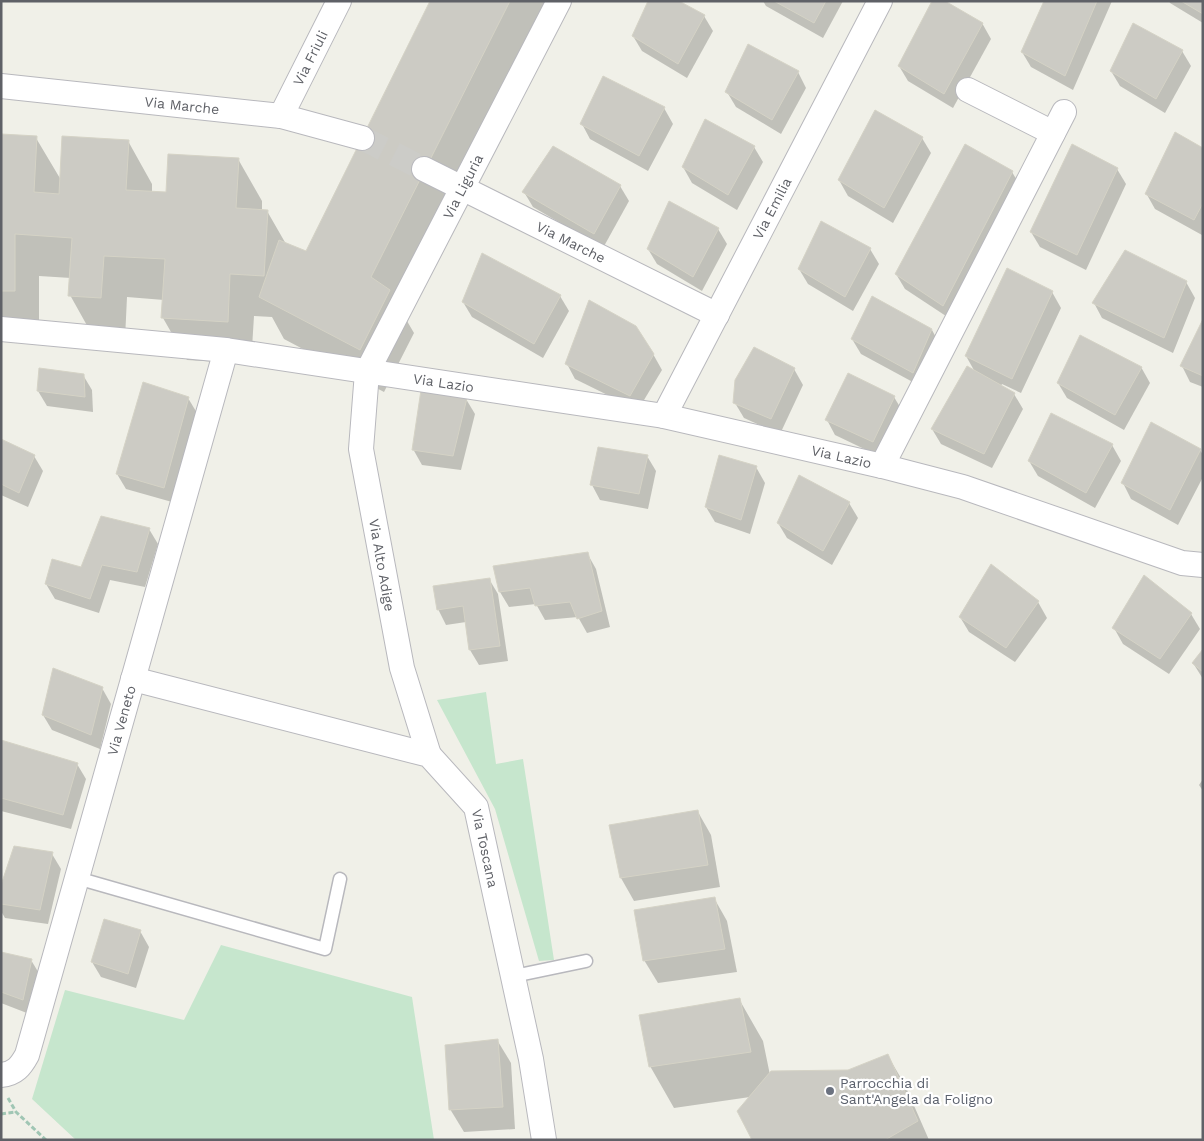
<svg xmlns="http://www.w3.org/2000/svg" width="1204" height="1141" font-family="'Work Sans',sans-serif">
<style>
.green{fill:#c6e6cd}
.shadow{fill:#0003}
.building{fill:#cccbc4;stroke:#d5d3c6}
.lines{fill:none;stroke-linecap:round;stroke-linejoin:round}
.street-tunnel{stroke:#ccccc8;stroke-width:24;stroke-dasharray:24 12;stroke-linecap:butt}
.lane-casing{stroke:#b8b8bd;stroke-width:15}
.street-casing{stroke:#b8b8bd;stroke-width:26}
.path{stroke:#a0c6b4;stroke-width:3;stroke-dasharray:5 2.5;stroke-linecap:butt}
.lane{stroke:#fff;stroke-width:12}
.street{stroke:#fff;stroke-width:24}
.worship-dot{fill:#6b7280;stroke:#fff;stroke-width:2}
.labels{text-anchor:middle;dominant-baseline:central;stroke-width:4.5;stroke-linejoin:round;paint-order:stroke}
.street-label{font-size:14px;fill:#5f6167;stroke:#fff}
.worship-label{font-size:14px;fill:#5b616d;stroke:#fff;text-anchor:start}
</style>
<rect width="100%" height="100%" fill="#f0f0e8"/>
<g class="green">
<polygon points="486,692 496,764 523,759 554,960 539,961 495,809 437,700"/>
<polygon points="221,945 412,997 434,1140 76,1140 32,1099 65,990 184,1020"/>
</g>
<g class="shadow">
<polygon points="431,1 556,1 400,309 414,333 384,392 284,339 272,317 254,316 251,364 187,360 163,318 164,300 127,297 125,339 94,338 70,295 71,278 39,276 39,333 1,333 1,135 36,138 61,180 128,141 152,184 152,193 167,194 238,159 262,201 262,211 267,211 286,244 307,252"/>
<polygon points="763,1 843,1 823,38 766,6"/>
<polygon points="1045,1 1112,1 1073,90 1031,67 1022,52"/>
<polygon points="1169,1 1203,1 1203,23 1170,3"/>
<polygon points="704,16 713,31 687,78 642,51 633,36"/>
<polygon points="982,23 991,39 953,108 908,81 899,66"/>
<polygon points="1182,51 1191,66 1165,113 1120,86 1111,71"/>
<polygon points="798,72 806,88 781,134 736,107 727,92"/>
<polygon points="604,78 664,108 673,124 648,171 590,139 582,124"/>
<polygon points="922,138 931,153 893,223 848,196 839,180"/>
<polygon points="754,147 763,162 737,210 692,183 683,167"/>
<polygon points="1203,149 1203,234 1202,235 1155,209 1146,193"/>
<polygon points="1117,169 1126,184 1086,270 1040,247 1031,232"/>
<polygon points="1012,172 1021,187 952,320 905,289 896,274"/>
<polygon points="620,186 629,201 603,248 533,207 524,192"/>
<polygon points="718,229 727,244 702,291 657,264 648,249"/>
<polygon points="870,249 879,264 853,311 808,284 799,269"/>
<polygon points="1186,282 1195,298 1173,353 1102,318 1094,303"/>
<polygon points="1052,292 1061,308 1021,393 1002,384 1001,386 1014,394 1023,409 992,468 941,444 932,429 975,372 966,356"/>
<polygon points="560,296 569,311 543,358 472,317 463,302"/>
<polygon points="1203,322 1203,387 1190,382 1182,366"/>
<polygon points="932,330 940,345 922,387 861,354 852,339"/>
<polygon points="653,354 662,370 638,410 575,379 567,364"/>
<polygon points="1141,367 1150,383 1124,430 1067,398 1058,383"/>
<polygon points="794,369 803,385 780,434 744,418 735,403"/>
<polygon points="83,375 92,390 93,412 47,406 38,391"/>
<polygon points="894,397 903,412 881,457 835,435 827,420"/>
<polygon points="188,398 197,413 172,502 126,489 117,474"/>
<polygon points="466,399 475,414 461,470 422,465 413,449"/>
<polygon points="1,440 34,456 43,471 28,507 1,495"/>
<polygon points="1112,445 1121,461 1095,508 1038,476 1029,461"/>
<polygon points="1200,450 1203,455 1203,477 1178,525 1131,499 1123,483"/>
<polygon points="647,456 656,471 648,509 600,500 592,485"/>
<polygon points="756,467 765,483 750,534 715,522 706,507"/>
<polygon points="849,503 858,518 832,565 787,538 778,523"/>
<polygon points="149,529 158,544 145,587 110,580 99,613 55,599 46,584 81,569"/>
<polygon points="587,553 596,569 610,627 587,633 578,617 545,620 536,604 509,607 500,592 495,568"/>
<polygon points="489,579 498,594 508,661 479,665 470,650 466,622 446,625 438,609"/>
<polygon points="1038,602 1047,618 1015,662 969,632 960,617"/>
<polygon points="1191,614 1200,629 1169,674 1123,644 1114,628"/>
<polygon points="1203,651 1203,679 1193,663"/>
<polygon points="102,688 111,704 100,749 52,730 43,715"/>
<polygon points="1,741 77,764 86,779 71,829 1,811"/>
<polygon points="1203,779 1203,791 1199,785"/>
<polygon points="698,812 711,835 720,887 634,901 621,878"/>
<polygon points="52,854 61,869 48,924 5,918 1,911 1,889"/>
<polygon points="714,898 727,921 737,972 658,983 644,960"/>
<polygon points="140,931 149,947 136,988 101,977 92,962"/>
<polygon points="1,954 31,960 40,975 32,1015 1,1003"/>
<polygon points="739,999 763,1041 770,1075 848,1071 888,1056 905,1085 929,1140 753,1140 750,1097 674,1108 650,1066"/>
<polygon points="497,1040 511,1063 515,1129 464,1132 450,1109"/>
</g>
<g class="building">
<polygon points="430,1 510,1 371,277 390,290 360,350 259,297 279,240 306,251"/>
<polygon points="648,1 679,1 705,15 678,64 632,36"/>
<polygon points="774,1 826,1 814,23"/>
<polygon points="932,1 945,1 983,23 944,94 898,66"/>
<polygon points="1044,1 1097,1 1065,76 1021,52"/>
<polygon points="1181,1 1203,1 1203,14"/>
<polygon points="1133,23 1183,50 1156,99 1110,71"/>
<polygon points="748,44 799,71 772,120 725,92"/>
<polygon points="603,76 665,107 639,156 580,124"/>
<polygon points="875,110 923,137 884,208 838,180"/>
<polygon points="705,119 755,146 728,195 682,167"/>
<polygon points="1175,132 1203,148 1203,203 1194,220 1145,194"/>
<polygon points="1,134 37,136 34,192 59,194 62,136 129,140 126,190 166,192 168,154 239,158 236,208 268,210 264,276 230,274 228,322 161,318 165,259 104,256 101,298 68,296 72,238 15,234 15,291 1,291"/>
<polygon points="965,144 1013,171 943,306 895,274"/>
<polygon points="1072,144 1118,168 1077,255 1030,232"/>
<polygon points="553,146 621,185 594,234 522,192"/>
<polygon points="669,201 719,228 693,277 647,249"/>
<polygon points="821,221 871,248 845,297 798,269"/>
<polygon points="1125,250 1187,281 1164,338 1092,303"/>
<polygon points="482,253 561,295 534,344 462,302"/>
<polygon points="1007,268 1053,291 1012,379 965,356"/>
<polygon points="872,296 932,329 913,373 851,339"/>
<polygon points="589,300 636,326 654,354 630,396 565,364"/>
<polygon points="1203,319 1203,376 1180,366"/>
<polygon points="1080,335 1142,367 1115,415 1057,383"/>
<polygon points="754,347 795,368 771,419 733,403 735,380"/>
<polygon points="967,366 1015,393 984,454 931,429"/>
<polygon points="39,368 84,374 85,397 37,391"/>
<polygon points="848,373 895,396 873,442 825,420"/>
<polygon points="143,382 189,397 164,488 116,474"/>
<polygon points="421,390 467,398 453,456 412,450"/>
<polygon points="1051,413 1113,444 1086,493 1028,461"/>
<polygon points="1151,422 1201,449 1170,510 1121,483"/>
<polygon points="1,439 35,455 19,493 1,484"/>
<polygon points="598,447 648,455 639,494 590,485"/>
<polygon points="719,455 757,466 741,520 705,507"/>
<polygon points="799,475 850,502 823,551 777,523"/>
<polygon points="101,516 150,528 137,572 102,565 90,599 45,584 52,559 81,567"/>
<polygon points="588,552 602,611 577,619 570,602 535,606 530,588 499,592 493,566"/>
<polygon points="991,564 1039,601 1006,648 959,617"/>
<polygon points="1144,575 1192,613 1160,659 1112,628"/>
<polygon points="490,578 500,646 469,650 463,606 437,610 433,586"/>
<polygon points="1203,649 1203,672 1192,663"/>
<polygon points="53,668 103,687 91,735 42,715"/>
<polygon points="1,740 78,763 63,815 1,798"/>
<polygon points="698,810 708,865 620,878 609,825"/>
<polygon points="14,846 53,852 40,910 1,904 1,885"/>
<polygon points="715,897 725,949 643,961 634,910"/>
<polygon points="104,919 141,930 128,974 91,962"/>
<polygon points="1,952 32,959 23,1000 1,992"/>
<polygon points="740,998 751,1052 649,1067 639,1015"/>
<polygon points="498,1039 503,1107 449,1110 445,1045"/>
<polygon points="888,1054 918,1121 885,1140 752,1140 737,1111 771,1071 848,1070"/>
</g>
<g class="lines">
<polyline class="street-tunnel" points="362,138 424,169"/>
<g class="lane-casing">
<g id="lane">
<polyline points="77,878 325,949 340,879"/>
<polyline points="514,976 586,961"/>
</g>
</g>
<g class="street-casing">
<g id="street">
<path id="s1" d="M1,86L281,116L362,138"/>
<polyline points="968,90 1053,133"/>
<path id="s2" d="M281,116L339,1"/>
<path id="s3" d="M424,169L717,315"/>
<path id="s4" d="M1,329L226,350L664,416L882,466L963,487L1182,563L1203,565"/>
<path id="s5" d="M664,416L880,1"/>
<polyline points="882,466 1064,112"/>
<path id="s6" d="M133,679L429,755L476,807L531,1059L544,1140"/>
<path id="s7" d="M429,755L402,668L361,449L367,372L559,1"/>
<path id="s8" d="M1,1075C15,1074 21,1066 27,1055L226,350"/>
</g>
</g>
<g class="path">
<polyline points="8,1098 16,1112 46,1140"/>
<polyline points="1,1114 16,1112"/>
</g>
<use href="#lane" class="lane"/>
<use href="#street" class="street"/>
</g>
<circle class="worship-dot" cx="830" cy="1091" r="5"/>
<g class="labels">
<g class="street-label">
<text stroke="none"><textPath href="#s2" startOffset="65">Via Friuli</textPath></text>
<text stroke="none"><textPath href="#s1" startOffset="182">Via Marche</textPath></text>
<text stroke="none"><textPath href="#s7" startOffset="600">Via Liguria</textPath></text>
<text stroke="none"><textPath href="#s5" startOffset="234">Via Emilia</textPath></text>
<text stroke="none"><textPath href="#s3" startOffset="164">Via Marche</textPath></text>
<text stroke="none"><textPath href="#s4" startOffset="446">Via Lazio</textPath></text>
<text stroke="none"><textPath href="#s4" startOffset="851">Via Lazio</textPath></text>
<text transform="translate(382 565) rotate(80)">Via Alto Adige</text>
<text stroke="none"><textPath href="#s8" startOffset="382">Via Veneto</textPath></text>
<text stroke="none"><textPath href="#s6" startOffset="418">Via Toscana</textPath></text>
</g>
<g class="worship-label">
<text x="840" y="1083">Parrocchia di<tspan x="840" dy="16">Sant'Angela da Foligno</tspan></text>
</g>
</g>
<rect width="1204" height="1141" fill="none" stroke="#5f6167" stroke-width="5"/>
</svg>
